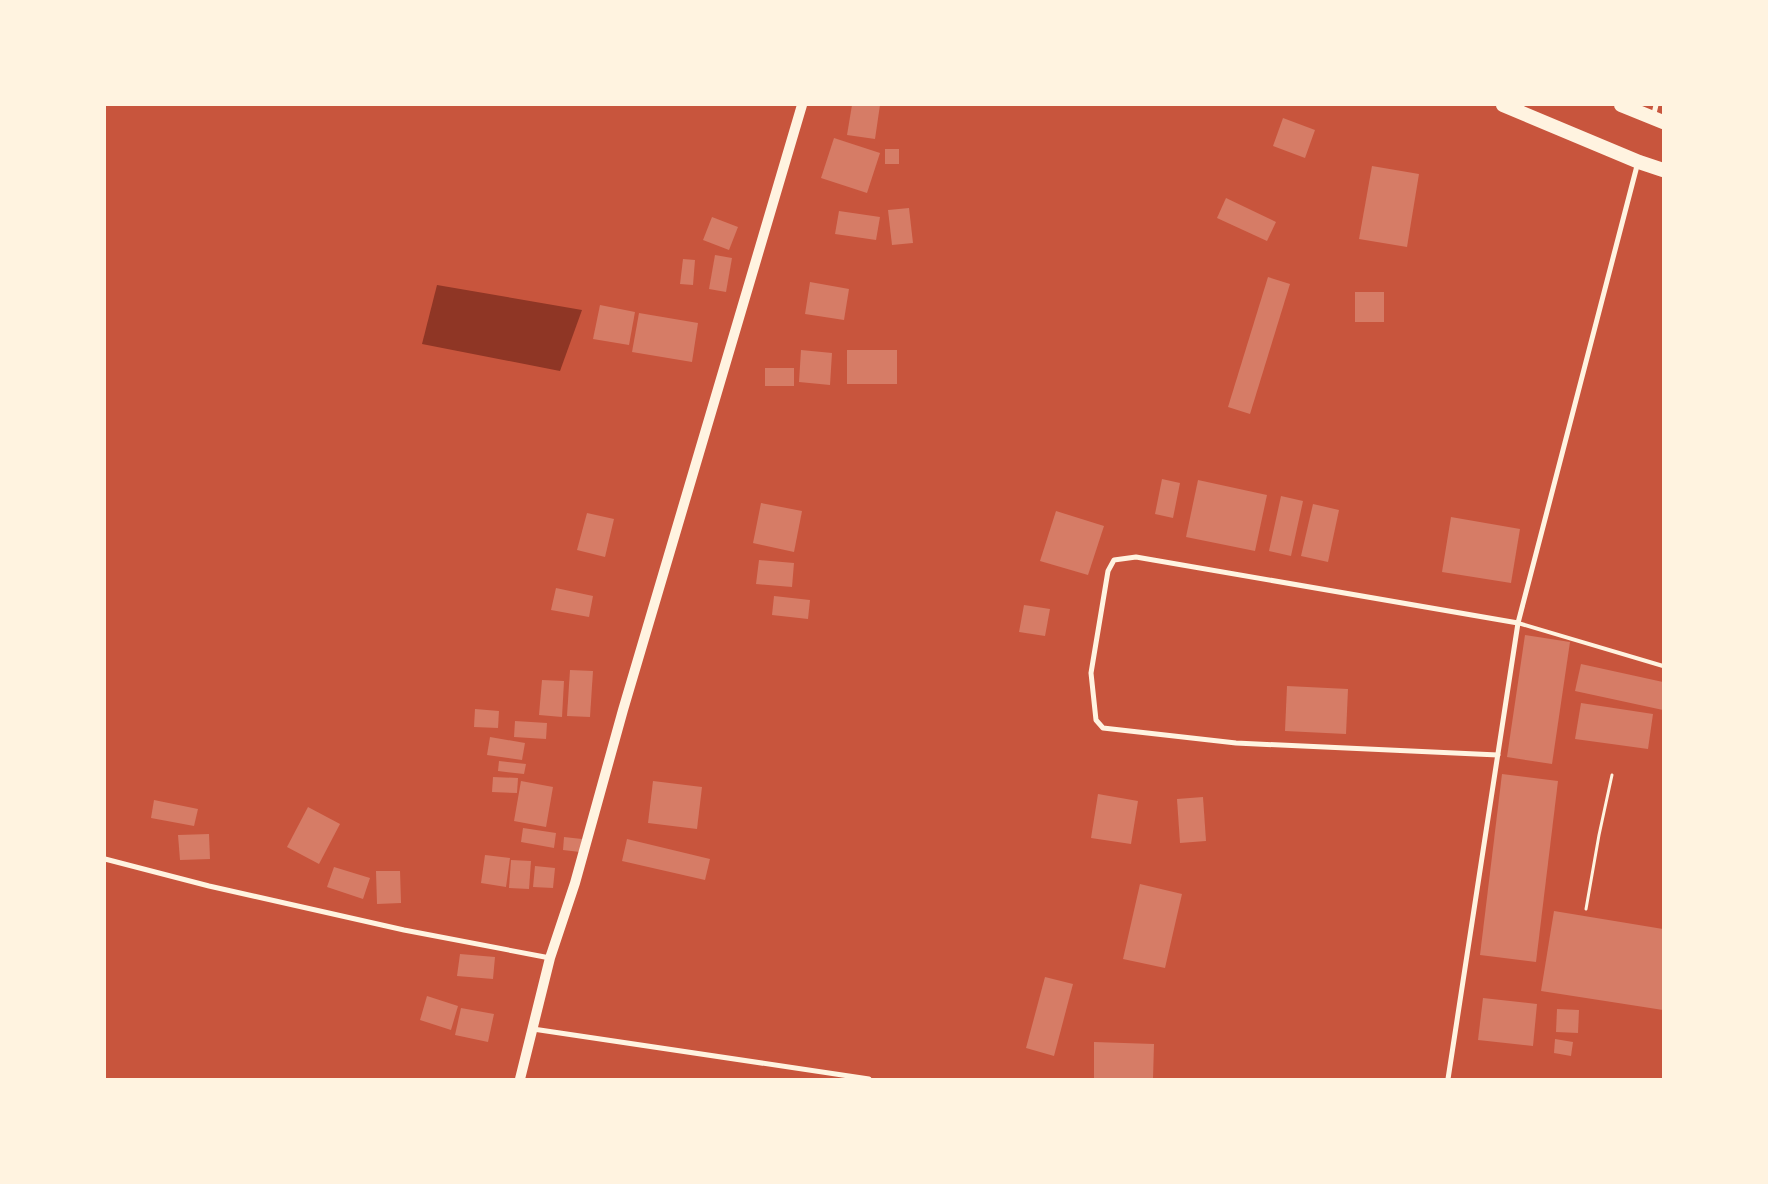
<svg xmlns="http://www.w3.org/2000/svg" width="1768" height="1184" font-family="'Sofia Sans Condensed',sans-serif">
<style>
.water{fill:#8f3625}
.building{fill:#d67c66}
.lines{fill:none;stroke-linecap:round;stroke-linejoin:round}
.path{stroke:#fff3e0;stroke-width:3}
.service{stroke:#fff3e0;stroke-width:4}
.minor{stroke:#fff3e0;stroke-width:5}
.secondary{stroke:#fff3e0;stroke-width:10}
.trunk{stroke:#fff3e0;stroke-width:14}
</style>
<rect width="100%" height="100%" fill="#c8553d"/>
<polygon class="water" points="437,285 582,310 560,371 422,344"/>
<g class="building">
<polygon points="852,105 880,105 875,139 847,135"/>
<polygon points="1283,118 1315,130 1305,158 1273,146"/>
<polygon points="834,138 880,153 867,193 821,178"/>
<rect x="885" y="149" width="14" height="15"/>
<polygon points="1372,166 1419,174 1407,247 1359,239"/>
<polygon points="1226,198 1276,222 1267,241 1217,218"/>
<polygon points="909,208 913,243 892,245 888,210"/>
<polygon points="839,211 880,217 876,240 835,234"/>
<polygon points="712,217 738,227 729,250 703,240"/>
<polygon points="715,255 732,258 726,292 709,289"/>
<polygon points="683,259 695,260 693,285 680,284"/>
<polygon points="1268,277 1290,284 1250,414 1228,407"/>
<polygon points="810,282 849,289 844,320 805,314"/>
<rect x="1355" y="292" width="29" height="30"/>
<polygon points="600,305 635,312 629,345 593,339"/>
<polygon points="639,313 698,323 692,362 632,352"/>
<polygon points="801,350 832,353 830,385 799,382"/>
<rect x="847" y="350" width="50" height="34"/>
<rect x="765" y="368" width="29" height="18"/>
<polygon points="1162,479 1180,483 1173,518 1155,514"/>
<polygon points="1198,480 1267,495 1255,551 1186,537"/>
<polygon points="1281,496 1303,501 1291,556 1269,551"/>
<polygon points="761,503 802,511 794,552 753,543"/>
<polygon points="1313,504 1339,510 1328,562 1301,556"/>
<polygon points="1056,511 1104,526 1088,575 1040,561"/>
<polygon points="587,513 614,519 605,557 577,550"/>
<polygon points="1451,517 1520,529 1511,583 1442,572"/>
<polygon points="759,560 794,563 792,587 756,584"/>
<polygon points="556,588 593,596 589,617 551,610"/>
<polygon points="774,596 810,600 808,619 772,615"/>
<polygon points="1024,605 1050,609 1045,636 1019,632"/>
<polygon points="1525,635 1570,642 1552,764 1507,757"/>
<polygon points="1581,664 1663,682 1663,710 1575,691"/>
<polygon points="570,670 593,671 590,717 567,716"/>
<polygon points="542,680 564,681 562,717 539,715"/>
<polygon points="1287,686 1348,689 1346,734 1285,731"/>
<polygon points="1581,703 1653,714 1648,749 1575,739"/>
<polygon points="475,709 499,711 498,728 474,727"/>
<polygon points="515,721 547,723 546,739 514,737"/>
<polygon points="490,737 525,743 522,760 487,755"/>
<polygon points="499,761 526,764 524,774 498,771"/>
<polygon points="1502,774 1558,781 1536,962 1480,955"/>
<polygon points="493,777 518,778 517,793 492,792"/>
<polygon points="521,781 553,787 546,827 514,821"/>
<polygon points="653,781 702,787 697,829 648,823"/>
<polygon points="1098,794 1138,801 1131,844 1091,838"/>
<polygon points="1203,797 1206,841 1180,843 1177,799"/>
<polygon points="154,800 198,809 194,826 151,818"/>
<polygon points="308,807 340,824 319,864 287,847"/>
<polygon points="523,828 556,833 554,848 521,842"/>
<polygon points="209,834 210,859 180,860 178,835"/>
<polygon points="564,837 582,839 580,852 563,850"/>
<polygon points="627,839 710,859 705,880 622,861"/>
<polygon points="485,855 510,858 506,887 481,883"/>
<polygon points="511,860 531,861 529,889 509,888"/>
<polygon points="535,866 555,868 553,888 533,887"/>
<polygon points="334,867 370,878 363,899 327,887"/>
<polygon points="376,871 400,871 401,903 377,904"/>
<polygon points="1140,884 1182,894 1165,968 1123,959"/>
<polygon points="1554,911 1663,929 1663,1010 1541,991"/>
<polygon points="460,954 495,957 493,979 457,976"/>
<polygon points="1045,977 1073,984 1054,1056 1026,1048"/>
<polygon points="427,996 458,1006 451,1030 420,1020"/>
<polygon points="1483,998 1537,1004 1533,1046 1478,1040"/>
<polygon points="461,1008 494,1014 488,1042 455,1035"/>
<polygon points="1557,1009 1579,1010 1578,1033 1556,1032"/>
<polygon points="1555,1039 1573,1042 1571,1056 1554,1053"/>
<polygon points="1094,1042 1154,1044 1153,1079 1094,1079"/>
</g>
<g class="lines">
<polyline class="path" points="1586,909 1599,835 1612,775"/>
<polyline class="service" points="1518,623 1663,666"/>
<g class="minor">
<polyline points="1653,118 1656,105"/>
<polyline points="1498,755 1236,743 1103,728 1096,720 1091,673 1108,571 1114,560 1136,557 1518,623"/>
<polyline points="105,859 209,886 404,930 550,958"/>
<polyline points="533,1029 869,1079"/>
<polyline points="1448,1079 1518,623 1638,162"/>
</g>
<polyline class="secondary" points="520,1079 550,958 575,883 623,710 802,105"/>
<g class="trunk">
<polyline points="1503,105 1639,162 1663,170"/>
<polyline points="1621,105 1663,122"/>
</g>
</g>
<rect width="1768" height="1184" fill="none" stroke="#fff3e0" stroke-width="212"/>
</svg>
